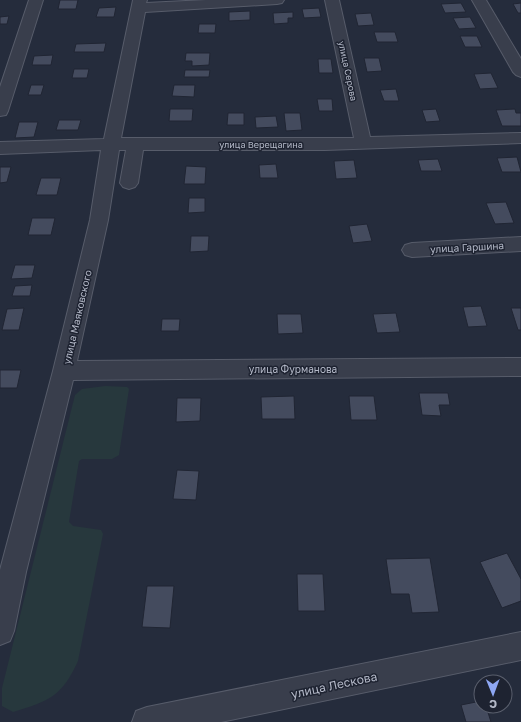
<svg xmlns="http://www.w3.org/2000/svg" width="521" height="722" font-family="'Golos Text',sans-serif">
<style>
.green{fill:#27383d}
.building{fill:#444b5e;stroke:#202533}
.lines{fill:none;stroke-linecap:round;stroke-linejoin:round}
.minor-casing{stroke:#575c6a;stroke-width:2}
.minor{fill:#393e4c;fill-rule:evenodd}
.labels{text-anchor:middle;dominant-baseline:central;stroke-width:3;stroke-linejoin:round;paint-order:stroke}
.far-street-label{font-size:9px;fill:#b4b9c8;stroke:#1e2331}
.street-label{font-size:10px;fill:#b4b9c8;stroke:#1e2331}
.near-street-label{font-size:12px;fill:#b4b9c8;stroke:#1e2331}
</style>
<rect width="100%" height="100%" fill="#252c3c"/>
<path class="green" d="M105,386L127,387L129,389L119,455L112,459H82L79,461L69,522L73,526L101,530L103,534L78,661C62,696 50,701 13,712L2,706V688L75,395L82,389Z"/>
<g class="building">
<polygon points="60,0 78,0 76,9 58,9"/>
<polygon points="461,3 466,12 445,13 441,4"/>
<polygon points="521,3 521,13 518,13 513,4"/>
<polygon points="116,7 114,17 96,17 99,8"/>
<polygon points="319,8 321,17 304,18 302,9"/>
<polygon points="250,11 250,20 229,21 229,12"/>
<polygon points="293,12 293,18 288,18 288,23 274,24 273,13"/>
<polygon points="371,13 374,25 358,26 355,14"/>
<polygon points="9,16 7,24 0,24 0,17"/>
<polygon points="470,17 476,28 459,29 453,18"/>
<polygon points="199,24 216,24 215,33 198,33"/>
<polygon points="374,32 395,32 398,42 377,42"/>
<polygon points="460,36 477,36 482,47 465,47"/>
<polygon points="106,43 104,52 74,52 76,44"/>
<polygon points="186,53 210,53 209,65 192,66 192,61 185,61"/>
<polygon points="53,55 51,65 32,65 34,56"/>
<polygon points="364,58 379,58 382,71 367,72"/>
<polygon points="318,59 331,59 333,73 319,73"/>
<polygon points="74,69 89,69 87,78 72,78"/>
<polygon points="185,70 210,70 209,77 184,77"/>
<polygon points="491,73 498,88 480,89 474,74"/>
<polygon points="31,85 44,85 41,95 28,95"/>
<polygon points="174,85 195,85 194,97 172,96"/>
<polygon points="396,89 399,101 384,101 380,90"/>
<polygon points="317,99 332,99 333,111 319,111"/>
<polygon points="170,109 193,109 192,121 169,121"/>
<polygon points="436,109 440,121 426,122 422,110"/>
<polygon points="515,109 516,113 521,113 521,126 502,126 496,110"/>
<polygon points="228,113 244,113 244,125 227,125"/>
<polygon points="284,113 300,113 302,130 286,131"/>
<polygon points="276,116 278,127 256,128 255,117"/>
<polygon points="59,120 81,120 78,130 56,130"/>
<polygon points="19,122 38,122 34,137 15,138"/>
<polygon points="517,157 521,172 502,172 497,158"/>
<polygon points="438,159 442,171 421,171 418,160"/>
<polygon points="354,160 357,178 336,179 334,161"/>
<polygon points="276,164 278,178 260,178 259,165"/>
<polygon points="186,166 206,167 205,184 184,184"/>
<polygon points="0,167 11,167 7,182 0,183"/>
<polygon points="41,178 61,178 57,195 36,195"/>
<polygon points="189,198 205,198 205,212 188,213"/>
<polygon points="506,202 514,223 495,224 486,203"/>
<polygon points="32,218 55,218 51,235 28,235"/>
<polygon points="367,224 372,241 353,243 349,226"/>
<polygon points="191,236 209,236 208,251 190,252"/>
<polygon points="15,265 35,265 32,278 11,279"/>
<polygon points="32,285 30,296 12,296 15,286"/>
<polygon points="481,306 487,326 468,327 463,307"/>
<polygon points="24,308 19,330 2,330 7,309"/>
<polygon points="511,308 521,308 521,330 518,330"/>
<polygon points="396,313 400,332 377,333 373,314"/>
<polygon points="277,314 301,314 303,333 278,334"/>
<polygon points="162,319 180,319 179,331 161,331"/>
<polygon points="0,370 21,370 17,388 0,388"/>
<polygon points="419,393 448,393 450,405 439,405 441,416 422,415"/>
<polygon points="294,396 295,419 262,419 261,397"/>
<polygon points="349,396 374,396 377,420 351,420"/>
<polygon points="177,398 201,398 200,421 176,422"/>
<polygon points="177,470 199,471 196,500 173,499"/>
<polygon points="507,553 521,579 521,601 502,608 480,562"/>
<polygon points="430,558 439,612 412,613 409,594 391,594 386,559"/>
<polygon points="297,574 323,574 325,611 298,611"/>
<polygon points="147,586 174,586 170,628 142,627"/>
<polygon points="481,701 481,706 486,706 491,722 466,722 461,705"/>
</g>
<g class="lines">
<g class="minor-casing">
<g id="minor">
<polygon points="29,0 43,0 8,111 6,115 0,116 0,87"/>
<polygon points="133,0 147,0 146,3 206,0 284,0 282,3 277,4 145,12 121,138 354,138 325,0 339,0 370,137 521,133 521,143 325,150 143,150 138,183 135,187 129,189 123,187 120,183 126,150 119,150 108,220 77,361 521,358 521,376 73,380 26,572 14,631 10,641 0,645 0,570 53,371 90,220 101,150 0,154 0,142 104,139"/>
<polygon points="472,0 486,0 521,59 521,77 516,75 513,72"/>
<polygon points="521,237 521,251 412,257 405,255 402,250 405,245 412,243"/>
<polygon points="521,632 521,660 221,722 132,722 136,711 147,707"/>
</g>
</g>
<use href="#minor" class="minor"/>
</g>
<g class="labels">
<g class="far-street-label">
<text transform="translate(348 71) rotate(78)">улица Серова</text>
<text x="261" y="144">улица Верещагина</text>
</g>
<g class="street-label">
<text transform="translate(467 247) rotate(-3)">улица Гаршина</text>
<text transform="translate(77 317) rotate(-77)">улица Маяковского</text>
<text x="293" y="369">улица Фурманова</text>
</g>
<g class="near-street-label">
<text transform="translate(334 685) rotate(-12)">улица Лескова</text>
</g>
</g>
<g transform="translate(493 694) rotate(179)"><circle r="19" fill="#1e2331" stroke="#5a5f6d"/>
<path d="M0-3L7 15L0 10L-7 15Z" fill="#8ea7f3"/>
<text y="-6" font-size="11" font-weight="bold" text-anchor="middle" fill="#b4b9c8">С</text>
</g>
</svg>
